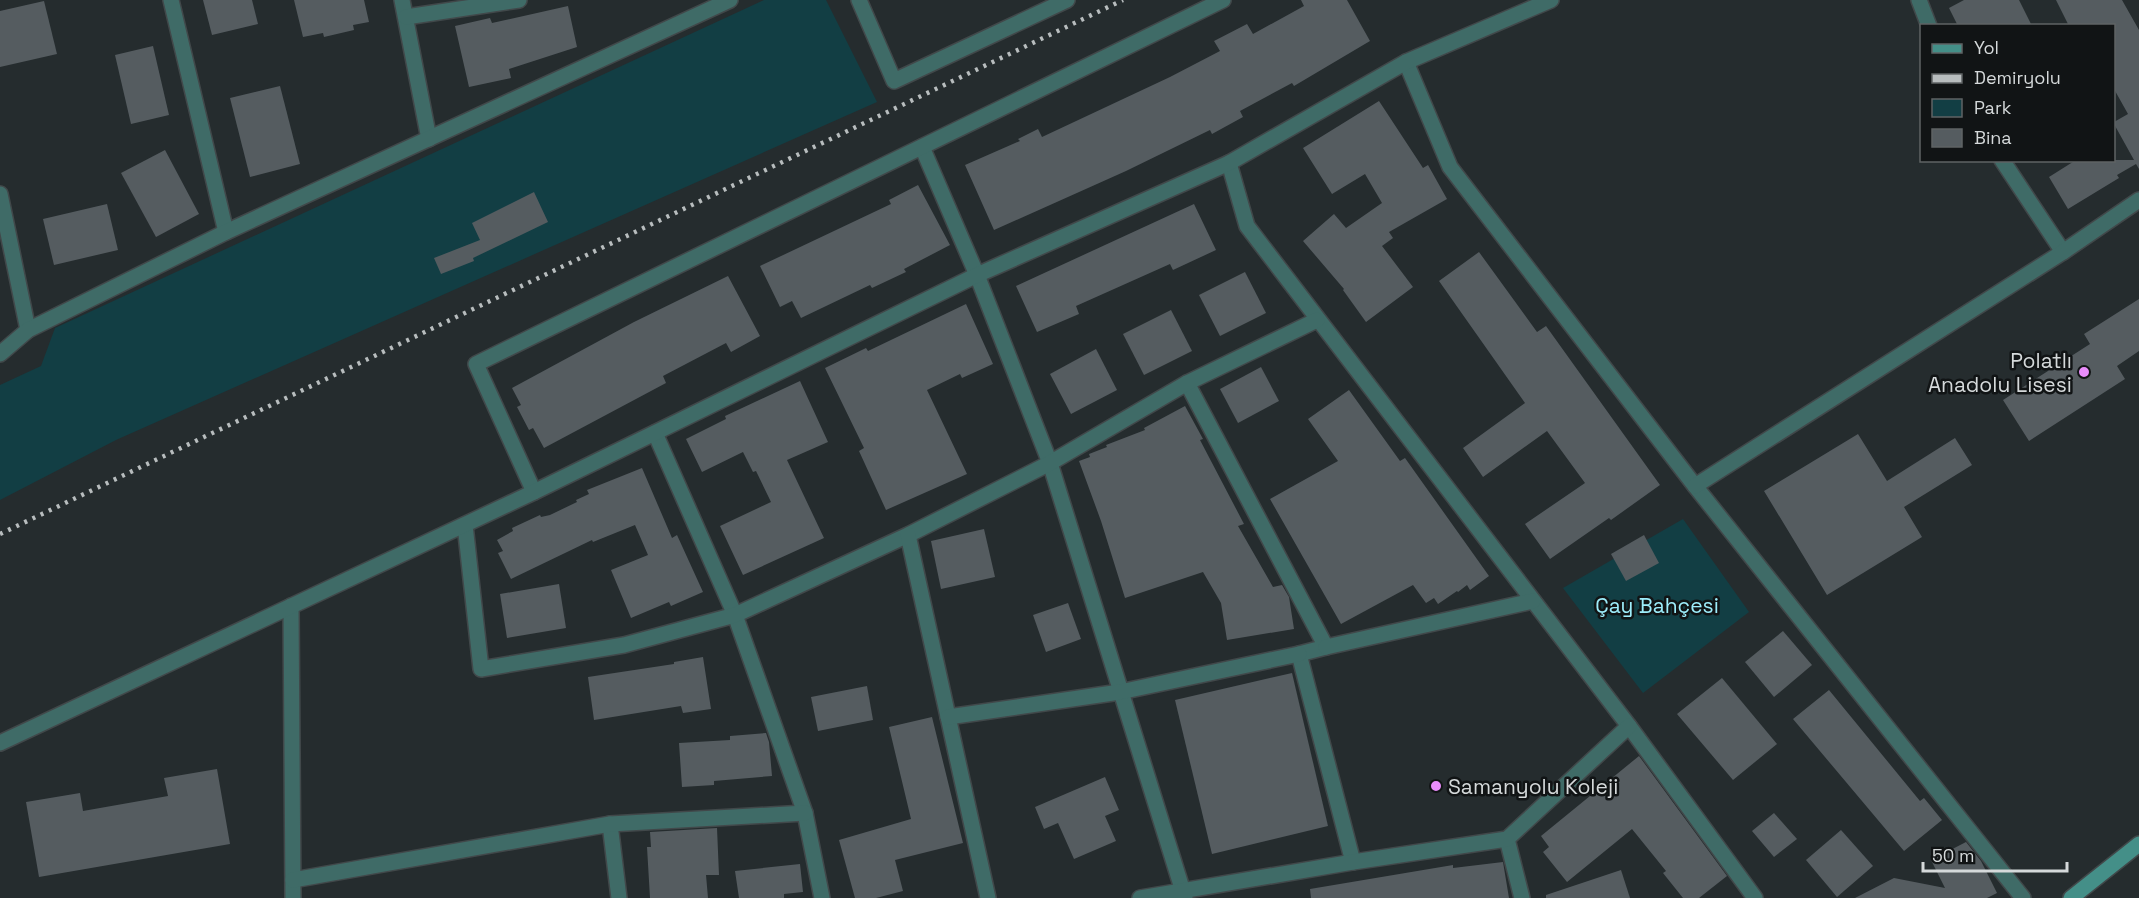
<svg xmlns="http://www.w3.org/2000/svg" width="2139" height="898" font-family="'Space Grotesk',sans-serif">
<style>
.green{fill:#123e44}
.building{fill:#555c60}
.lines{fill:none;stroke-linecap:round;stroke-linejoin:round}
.street-casing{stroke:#41484a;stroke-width:18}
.secondary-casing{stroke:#41484a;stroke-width:18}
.street{stroke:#3f6b67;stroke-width:15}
.secondary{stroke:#448f88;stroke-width:15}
.rail{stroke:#b8bdbe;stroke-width:4.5;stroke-dasharray:3 6;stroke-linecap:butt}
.poi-dot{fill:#ea8dfc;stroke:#111415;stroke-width:2}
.labels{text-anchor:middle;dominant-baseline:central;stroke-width:5;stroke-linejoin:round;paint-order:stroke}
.poi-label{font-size:21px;fill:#d5d9da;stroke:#111415;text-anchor:end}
.park-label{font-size:21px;fill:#9dedfb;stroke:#111415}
</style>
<rect width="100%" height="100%" fill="#252c2e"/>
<g class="green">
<polygon points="764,0 826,0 877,102 116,440 0,500 0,385 41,366 55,328"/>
<polygon points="1683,519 1749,612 1643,693 1563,588"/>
</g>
<g class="building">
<polygon points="203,0 252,0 258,24 212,35"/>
<polygon points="294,0 364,0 369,22 353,25 354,30 324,37 323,33 303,37"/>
<polygon points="1301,0 1347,0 1370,41 1294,86 1292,83 1240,111 1243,117 1212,134 1210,130 1126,171 994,230 965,165 1020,141 1018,139 1038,129 1042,137 1170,77 1220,51 1214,41 1247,24 1253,34 1304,6"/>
<polygon points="1964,0 2019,0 2032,26 1958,26 1949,8"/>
<polygon points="2056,0 2122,0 2139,30 2139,169 2136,164 2117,175 2119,178 2068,209 2049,177 2076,160 2134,160 2114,124 2114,122 2128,114 2114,89 2114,26 2069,26"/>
<polygon points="44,1 57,54 0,67 0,11"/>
<polygon points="568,6 577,47 509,69 511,78 469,87 455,26 490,18 492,23"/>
<polygon points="153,46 169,115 131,124 115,55"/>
<polygon points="280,86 300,164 250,177 230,98"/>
<polygon points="1379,101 1423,168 1428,165 1447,199 1389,232 1393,238 1382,246 1413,287 1366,322 1343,290 1344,289 1303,241 1334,214 1346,228 1382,203 1365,174 1332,194 1303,148"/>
<polygon points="165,150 199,214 156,237 121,173"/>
<polygon points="918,185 950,245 904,269 906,272 872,288 870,285 801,318 792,301 780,307 760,266 891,204 889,200"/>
<polygon points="534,192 548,222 473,258 474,261 441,274 434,258 480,240 472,223"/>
<polygon points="107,204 118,250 54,265 43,219"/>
<polygon points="1194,204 1216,250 1173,270 1170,264 1076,306 1079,314 1037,332 1016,286"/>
<polygon points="1479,252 1537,332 1546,326 1660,485 1611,520 1609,518 1550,559 1525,524 1585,483 1547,431 1483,477 1463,448 1525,403 1439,281"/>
<polygon points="1245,272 1266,313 1220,336 1199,295"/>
<polygon points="728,276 760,336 731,352 726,343 663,376 666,383 544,448 533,428 529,430 517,407 521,405 512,388 634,322"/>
<polygon points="2139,299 2139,351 2117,366 2125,379 2029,441 2003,400 2090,344 2084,334"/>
<polygon points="966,304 993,364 962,378 960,374 927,390 967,474 886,510 859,451 864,448 825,368 866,348 868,351"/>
<polygon points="1171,310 1192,351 1144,375 1123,334"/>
<polygon points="1096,349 1117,390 1071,414 1050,374"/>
<polygon points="1261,367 1279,401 1238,423 1220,389"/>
<polygon points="800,381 828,442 787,460 824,538 743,575 720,526 771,502 756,471 753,472 743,452 702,472 686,439 726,419 725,416"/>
<polygon points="1349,390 1400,461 1405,458 1489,576 1470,590 1467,585 1458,592 1457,591 1438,604 1434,598 1426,603 1413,585 1341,624 1270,499 1338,461 1308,419"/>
<polygon points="1185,406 1203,439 1200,440 1244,524 1238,526 1273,587 1282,585 1289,597 1294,629 1227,640 1221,603 1203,572 1125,598 1101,521 1079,461 1090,457 1089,454 1107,447 1106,445 1145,430 1144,428"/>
<polygon points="1858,434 1887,481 1955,438 1972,465 1904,507 1922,537 1827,595 1764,491"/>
<polygon points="642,468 672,538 677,535 703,592 671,606 669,602 631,618 611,570 648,555 635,525 593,542 592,540 511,579 498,553 503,551 497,540 513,531 512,528 540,515 541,517 550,515 577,502 576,500 589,494 587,490"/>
<polygon points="984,529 995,577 941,589 931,541"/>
<polygon points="1644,535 1659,563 1626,581 1611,554"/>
<polygon points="559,584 566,628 507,638 500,594"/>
<polygon points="1068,603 1081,639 1046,652 1033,615"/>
<polygon points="1783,631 1812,665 1774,697 1745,662"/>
<polygon points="703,657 711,709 683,713 681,706 594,720 588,677 674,664 674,662"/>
<polygon points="1292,673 1328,826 1212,854 1175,700"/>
<polygon points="1722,678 1777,744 1733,780 1677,714"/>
<polygon points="867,686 873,720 818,731 811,697"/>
<polygon points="1829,690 1920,801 1924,798 1942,820 1904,851 1793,719"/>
<polygon points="932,717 963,843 895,860 903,891 876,898 855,898 839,840 911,819 889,727"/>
<polygon points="766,733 769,742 772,776 714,781 714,785 682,787 679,743 730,740 730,736"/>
<polygon points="1639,756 1727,876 1699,898 1683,898 1663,873 1666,871 1632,829 1567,882 1543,852 1549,847 1541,836"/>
<polygon points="217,769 230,844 39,877 26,802 80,793 83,811 168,796 164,778"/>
<polygon points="1105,777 1119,810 1105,816 1116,841 1074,859 1058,823 1044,829 1035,807"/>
<polygon points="1774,813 1797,839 1774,857 1752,831"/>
<polygon points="717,828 719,875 706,875 708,898 650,898 647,847 651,847 650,832"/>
<polygon points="1841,830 1873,866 1837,897 1806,860"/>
<polygon points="1966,842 1981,861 1997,893 1987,898 1855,898 1894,878 1945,888 1931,860"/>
<polygon points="1503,862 1509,898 1311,898 1310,889 1453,865 1453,868"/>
<polygon points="800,864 803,892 784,894 784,898 739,898 735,871"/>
<polygon points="1621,870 1630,898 1546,898 1546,895"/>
</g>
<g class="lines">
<g class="street-casing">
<g id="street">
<polyline points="171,0 226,232"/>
<polyline points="402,0 429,139"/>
<polyline points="859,0 894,81 1067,0"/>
<polyline points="1919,0 1929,26"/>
<polyline points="406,17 519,0"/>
<polyline points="1406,62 1450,167 1695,486 2023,898"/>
<polyline points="922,147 977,275 1050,463 1185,898"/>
<polyline points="2002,160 2063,252"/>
<polyline points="1229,163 1247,226 1629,726 1755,898"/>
<polyline points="0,194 28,330"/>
<polyline points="0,354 28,330 226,232 730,0"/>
<polyline points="1187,383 1326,647 1299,654 1353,862"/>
<polyline points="655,433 735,615 805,813 822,898"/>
<polyline points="1695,486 2063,252 2139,200"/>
<polyline points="534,492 476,364 1223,0"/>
<polyline points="465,525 481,669 624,645 735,615 908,535 1050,463 1187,383 1317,320"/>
<polyline points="908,535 988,898"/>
<polyline points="291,606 293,898"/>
<polyline points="1326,647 1533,601"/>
<polyline points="948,717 1120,692 1299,654"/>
<polyline points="0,743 534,492 977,275 1229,163 1406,62 1551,0"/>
<polyline points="610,824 619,898"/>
<polyline points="1507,839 1522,898"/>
<polyline points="293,880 610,824 805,813"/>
<polyline points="1140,898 1353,862 1507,839 1629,726"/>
</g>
</g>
<g class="secondary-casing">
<polyline id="secondary" points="2071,898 2139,844"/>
</g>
<use href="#street" class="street"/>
<use href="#secondary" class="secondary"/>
<polyline class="rail" points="0,534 1123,0"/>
</g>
<g class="poi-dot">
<circle cx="2084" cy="372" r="6"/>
<circle cx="1436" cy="786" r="6"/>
</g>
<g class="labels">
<g class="poi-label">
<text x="2072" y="360">Polatlı<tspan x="2072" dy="24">Anadolu Lisesi</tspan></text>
<text x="1448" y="786" text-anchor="start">Samanyolu Koleji</text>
</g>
<g class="park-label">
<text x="1657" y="605">Çay Bahçesi</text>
</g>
</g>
<rect x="1920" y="24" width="195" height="138" fill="#111415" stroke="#5f6364" stroke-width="1.5"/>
<rect x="1932" y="44" width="30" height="9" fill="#448f88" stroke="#5f6364" stroke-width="1.5"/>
<text x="1974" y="54" font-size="18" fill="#d5d9da">Yol</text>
<rect x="1932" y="74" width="30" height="9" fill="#b8bdbe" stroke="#5f6364" stroke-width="1.5"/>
<text x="1974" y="84" font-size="18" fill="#d5d9da">Demiryolu</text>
<rect x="1932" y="99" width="30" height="18" fill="#123e44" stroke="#5f6364" stroke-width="1.5"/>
<text x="1974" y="114" font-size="18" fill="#d5d9da">Park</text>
<rect x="1932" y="129" width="30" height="18" fill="#555c60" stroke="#5f6364" stroke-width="1.5"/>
<text x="1974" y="144" font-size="18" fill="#d5d9da">Bina</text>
<path d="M1923 862v9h144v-9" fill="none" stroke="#d5d9da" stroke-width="3"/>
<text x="1932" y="862" font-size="18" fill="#d5d9da" stroke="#111415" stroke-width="4.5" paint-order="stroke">50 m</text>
</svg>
